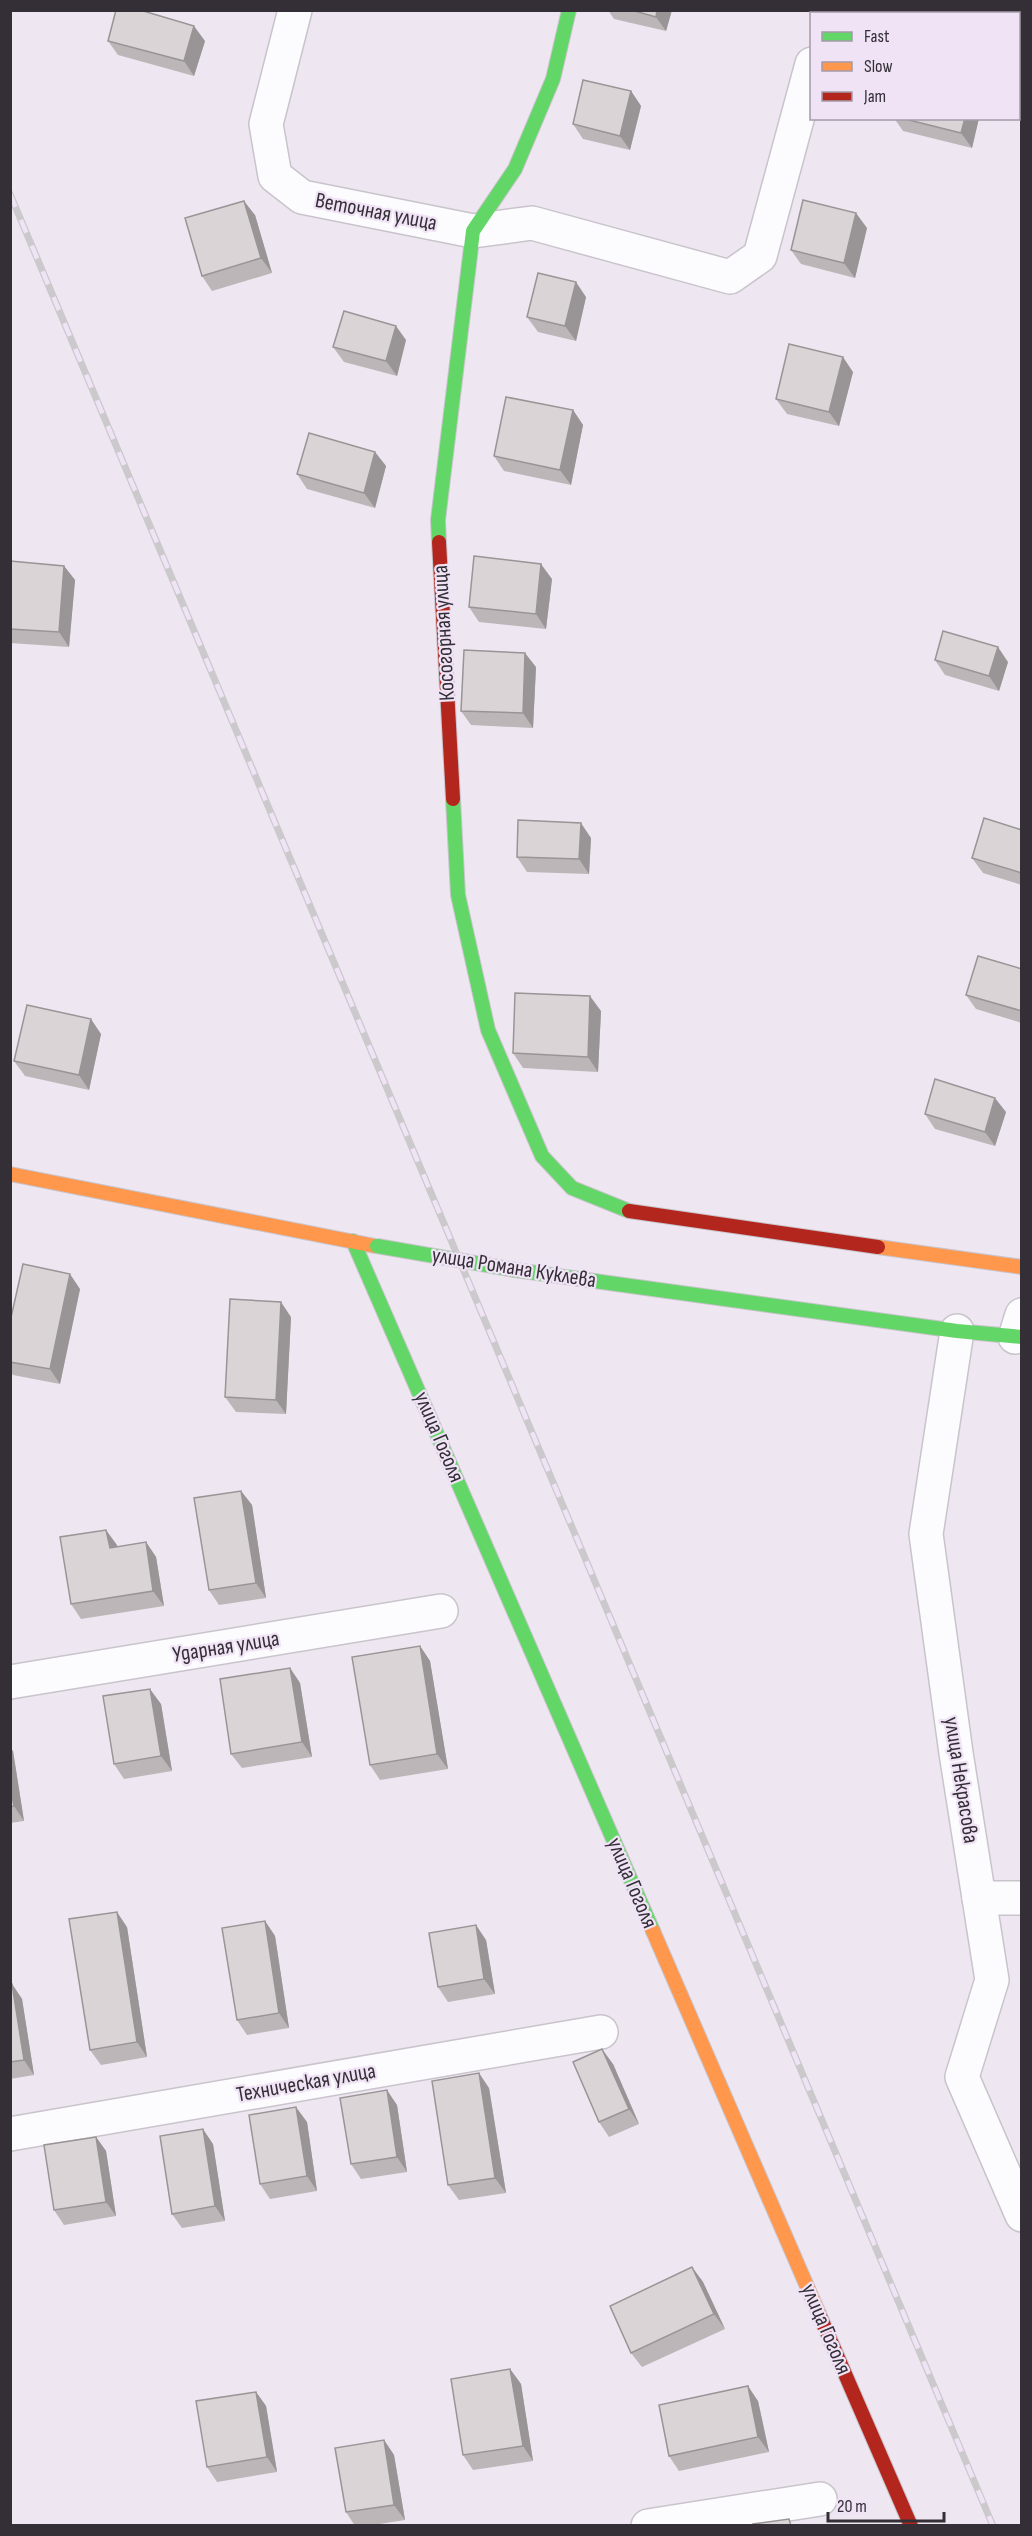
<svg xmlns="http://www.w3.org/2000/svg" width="1032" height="2536" font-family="'Sofia Sans Condensed',sans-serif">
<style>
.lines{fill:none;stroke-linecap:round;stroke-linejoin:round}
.street-casing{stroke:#c9c4cb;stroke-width:36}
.fast-casing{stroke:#c9c4cb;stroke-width:16}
.slow-casing{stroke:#c9c4cb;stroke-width:16}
.jam-casing{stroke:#c9c4cb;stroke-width:16}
.street{stroke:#fcfbfd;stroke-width:33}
.fast{stroke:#63d668;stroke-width:14}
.slow{stroke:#ff974d;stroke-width:14}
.jam{stroke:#b3261e;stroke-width:14}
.rail-casing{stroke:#cbc9cc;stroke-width:7}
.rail{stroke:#efe3f5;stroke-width:4.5;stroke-dasharray:14;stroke-linecap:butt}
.fast-bridge-casing{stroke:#c9c4cb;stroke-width:16;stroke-linecap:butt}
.fast-bridge{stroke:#63d668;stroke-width:14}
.wall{fill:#bcb6b8}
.shaded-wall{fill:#999496}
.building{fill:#dbd4d6;stroke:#999496;stroke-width:1.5}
.labels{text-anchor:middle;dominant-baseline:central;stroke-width:4.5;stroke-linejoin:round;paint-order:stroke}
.street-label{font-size:22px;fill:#342f36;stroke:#efe3f5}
</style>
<rect width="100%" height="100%" fill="#eee7f1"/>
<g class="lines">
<g class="street-casing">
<g id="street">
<polyline points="295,10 266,124 275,176 302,197 473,231 532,223 730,277 760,256 812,64"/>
<polyline points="957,1331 926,1534 956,1753 992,1980 962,2077 1022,2215"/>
<polyline points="1015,1337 1022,1315"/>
<polyline points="10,1682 441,1611"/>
<polyline points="979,1898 1022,1898"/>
<polyline points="10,2134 601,2032"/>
<polyline points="648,2526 820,2499"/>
</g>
</g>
<g class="fast-casing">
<g id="fast">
<polyline points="439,542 438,520 473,231 515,169 553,79 569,10"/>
<polyline points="453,799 458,895 488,1030 542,1156 572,1188 629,1211"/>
<polyline points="353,1241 653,1931"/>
<polyline points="515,1270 957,1331 1022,1337"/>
</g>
</g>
<g class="slow-casing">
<g id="slow">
<polyline points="10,1174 375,1246"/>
<polyline points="878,1247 1022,1267"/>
<polyline points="653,1931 819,2314"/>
</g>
</g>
<g class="jam-casing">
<g id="jam">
<polyline points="439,542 453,799"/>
<polyline points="629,1211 878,1247"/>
<polyline points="819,2314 911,2526"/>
</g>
</g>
<use href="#street" class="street"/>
<use href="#fast" class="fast"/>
<use href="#slow" class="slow"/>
<use href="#jam" class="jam"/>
<g class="rail-casing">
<polyline id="rail" points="10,194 993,2526"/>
</g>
<use href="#rail" class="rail"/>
<g class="fast-bridge-casing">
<polyline id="fast-bridge" points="377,1246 515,1270"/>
</g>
<use href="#fast-bridge" class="fast-bridge"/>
</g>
<g class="wall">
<polygon points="608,10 672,10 666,31 614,19"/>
<polygon points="887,10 913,10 912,14 899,14"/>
<polygon points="108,41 205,41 194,76 118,55"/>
<polygon points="631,91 641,106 630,150 583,139 573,124"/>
<polygon points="894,118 979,118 972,148 903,131"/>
<polygon points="255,215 272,273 212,291 202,276"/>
<polygon points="867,228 855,278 801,264 791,250"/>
<polygon points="586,297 576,341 538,332 527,317"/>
<polygon points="406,340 397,376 344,362 333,347"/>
<polygon points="853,372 839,426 787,414 776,399"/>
<polygon points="573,410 583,425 571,485 504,471 494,456"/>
<polygon points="375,452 386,466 375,508 307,489 297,474"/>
<polygon points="10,561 64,566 75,580 69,647 10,643"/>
<polygon points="552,579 546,629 479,622 469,607"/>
<polygon points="935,660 1008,662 999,691 945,675"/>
<polygon points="536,667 533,728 471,725 461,711"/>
<polygon points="1022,830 1022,885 983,873 972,858"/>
<polygon points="591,838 589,874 527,872 517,857"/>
<polygon points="1022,969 1022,1023 976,1009 966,995"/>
<polygon points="601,1011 598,1072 523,1068 513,1053"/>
<polygon points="101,1034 89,1090 25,1076 14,1061"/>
<polygon points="1006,1112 995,1146 935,1129 925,1114"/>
<polygon points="80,1289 60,1384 13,1375 10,1371 10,1322"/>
<polygon points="291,1317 286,1414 236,1412 225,1397"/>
<polygon points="241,1491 252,1505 266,1598 219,1605 209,1590"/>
<polygon points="146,1542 156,1557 164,1606 81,1619 71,1604 117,1545 117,1547"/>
<polygon points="420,1646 430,1661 448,1769 380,1780 370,1765"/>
<polygon points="290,1668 300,1683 312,1757 242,1768 231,1754"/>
<polygon points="161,1704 172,1771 124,1779 114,1764"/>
<polygon points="10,1748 13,1751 24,1821 10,1823"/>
<polygon points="265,1921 275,1936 289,2028 247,2035 237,2020"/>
<polygon points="127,1927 147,2057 101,2065 90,2050"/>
<polygon points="486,1940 495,1994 448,2002 438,1987"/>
<polygon points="10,1984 12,1984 22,1999 34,2075 10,2079"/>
<polygon points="613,2064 639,2124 609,2137 599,2122"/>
<polygon points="489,2088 506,2193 459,2200 448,2185"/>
<polygon points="397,2105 407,2172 361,2179 351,2164"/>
<polygon points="307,2122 317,2191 270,2199 260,2184"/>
<polygon points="96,2137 106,2151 116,2216 64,2225 54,2210"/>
<polygon points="213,2144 225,2221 182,2228 172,2214"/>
<polygon points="692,2267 703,2282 725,2329 642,2367 631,2353"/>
<polygon points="510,2369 521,2384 533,2461 473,2470 463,2455"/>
<polygon points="256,2392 266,2406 277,2472 217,2482 207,2467"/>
<polygon points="758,2401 769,2452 679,2471 669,2456"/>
<polygon points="384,2440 394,2455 405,2520 367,2526 355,2526 346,2512"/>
</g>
<g class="shaded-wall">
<polygon points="657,10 672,10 666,31 656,17"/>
<polygon points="907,10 913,10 912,14 909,14"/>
<polygon points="194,26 205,41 194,76 184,61"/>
<polygon points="631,91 641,106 630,150 620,136"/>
<polygon points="965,118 979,118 972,148 961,133"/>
<polygon points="244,201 255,215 272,273 261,258"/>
<polygon points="856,213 867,228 855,278 844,263"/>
<polygon points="576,282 586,297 576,341 565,326"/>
<polygon points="396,326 406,340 397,376 386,361"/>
<polygon points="843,357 853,372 839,426 829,412"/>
<polygon points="573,410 583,425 571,485 560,470"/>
<polygon points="375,452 386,466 375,508 364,493"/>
<polygon points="541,564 552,579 546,629 536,614"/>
<polygon points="64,566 75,580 69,647 59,632"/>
<polygon points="998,647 1008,662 999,691 989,676"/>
<polygon points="525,653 536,667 533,728 523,713"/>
<polygon points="581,823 591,838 589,874 579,859"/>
<polygon points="590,996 601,1011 598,1072 588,1057"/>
<polygon points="91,1019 101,1034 89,1090 79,1075"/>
<polygon points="995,1098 1006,1112 995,1146 985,1132"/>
<polygon points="70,1274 80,1289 60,1384 50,1369"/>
<polygon points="281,1302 291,1317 286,1414 276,1400"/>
<polygon points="241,1491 252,1505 266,1598 256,1583"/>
<polygon points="106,1530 117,1545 120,1563 110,1548"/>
<polygon points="146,1542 156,1557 164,1606 153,1591"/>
<polygon points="420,1646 430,1661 448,1769 437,1754"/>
<polygon points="290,1668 300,1683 312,1757 302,1742"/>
<polygon points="150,1689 161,1704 172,1771 161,1756"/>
<polygon points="10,1748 13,1751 24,1821 14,1806 10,1786"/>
<polygon points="117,1912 127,1927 147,2057 137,2042"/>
<polygon points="265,1921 275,1936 289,2028 279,2013"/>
<polygon points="476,1925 486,1940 495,1994 484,1979"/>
<polygon points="12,1984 22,1999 34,2075 24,2060"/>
<polygon points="602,2049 613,2064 639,2124 629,2109"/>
<polygon points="479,2073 489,2088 506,2193 495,2178"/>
<polygon points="387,2090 397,2105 407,2172 397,2157"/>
<polygon points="296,2107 307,2122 317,2191 307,2176"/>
<polygon points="203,2129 213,2144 225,2221 215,2206"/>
<polygon points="96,2137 106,2151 116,2216 106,2202"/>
<polygon points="692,2267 703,2282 725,2329 714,2314"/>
<polygon points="510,2369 521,2384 533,2461 523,2446"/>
<polygon points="748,2386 758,2401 769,2452 758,2437"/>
<polygon points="256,2392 266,2406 277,2472 267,2457"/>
<polygon points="384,2440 394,2455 405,2520 394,2505"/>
</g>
<g class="building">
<polygon points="116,10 140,10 194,26 184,61 108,41"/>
<polygon points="631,10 657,10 656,17"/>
<polygon points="583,80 631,91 620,136 573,124"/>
<polygon points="901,118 965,118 961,133"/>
<polygon points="803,200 856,213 844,263 791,250"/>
<polygon points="244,201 261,258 202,276 185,218"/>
<polygon points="538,273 576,282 565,326 527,317"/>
<polygon points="344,311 396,326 386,361 333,347"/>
<polygon points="789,344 843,357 829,412 776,399"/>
<polygon points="506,397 573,410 560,470 494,456"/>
<polygon points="309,433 375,452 364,493 297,474"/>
<polygon points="474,556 541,564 536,614 469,607"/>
<polygon points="10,561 64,566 59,632 10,629"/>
<polygon points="943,631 998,647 989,676 935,660"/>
<polygon points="464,650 525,653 523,713 461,711"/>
<polygon points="984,818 1022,830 1022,873 972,858"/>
<polygon points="518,820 581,823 579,859 517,857"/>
<polygon points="978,956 1022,969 1022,1011 966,995"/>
<polygon points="515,993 590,996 588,1057 513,1053"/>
<polygon points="27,1005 91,1019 79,1075 14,1061"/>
<polygon points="935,1079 995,1098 985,1132 925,1114"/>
<polygon points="23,1264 70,1274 50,1369 10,1362 10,1322"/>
<polygon points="230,1299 281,1302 276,1400 225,1397"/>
<polygon points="241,1491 256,1583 209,1590 194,1498"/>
<polygon points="106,1530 110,1548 146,1542 153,1591 71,1604 60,1537"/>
<polygon points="420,1646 437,1754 370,1765 352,1657"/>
<polygon points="290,1668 302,1742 231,1754 220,1679"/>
<polygon points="150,1689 161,1756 114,1764 103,1696"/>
<polygon points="10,1786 14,1806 10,1807"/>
<polygon points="117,1912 137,2042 90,2050 69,1919"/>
<polygon points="265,1921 279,2013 237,2020 222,1928"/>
<polygon points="476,1925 484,1979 438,1987 429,1933"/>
<polygon points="10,1984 12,1984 24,2060 10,2062"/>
<polygon points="602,2049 629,2109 599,2122 573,2062"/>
<polygon points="479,2073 495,2178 448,2185 432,2081"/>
<polygon points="387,2090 397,2157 351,2164 340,2098"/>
<polygon points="296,2107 307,2176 260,2184 249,2115"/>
<polygon points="203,2129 215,2206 172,2214 160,2136"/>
<polygon points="96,2137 106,2202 54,2210 44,2145"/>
<polygon points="692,2267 714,2314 631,2353 610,2306"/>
<polygon points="510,2369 523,2446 463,2455 451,2379"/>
<polygon points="748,2386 758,2437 669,2456 659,2405"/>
<polygon points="256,2392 267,2457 207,2467 196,2401"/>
<polygon points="384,2440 394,2505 346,2512 335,2448"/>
<polygon points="789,2519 791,2526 753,2526 753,2524"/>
</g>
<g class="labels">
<g class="street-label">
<text transform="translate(376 212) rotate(11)">Веточная улица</text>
<text transform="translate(444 633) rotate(-93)">Косогорная улица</text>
<text transform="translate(514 1268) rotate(9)">улица Романа Куклева</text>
<text transform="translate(439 1437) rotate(67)">улица Гоголя</text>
<text transform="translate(226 1647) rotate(-9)">Ударная улица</text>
<text transform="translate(961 1780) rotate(81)">улица Некрасова</text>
<text transform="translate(632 1883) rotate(67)">улица Гоголя</text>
<text transform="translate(306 2083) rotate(-10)">Техническая улица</text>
<text transform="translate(826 2329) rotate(67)">улица Гоголя</text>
</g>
</g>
<rect width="1032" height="2536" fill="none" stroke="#342f36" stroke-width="24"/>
<rect x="810" y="12" width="210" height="108" fill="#efe3f5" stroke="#a49ba9" stroke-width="1.5"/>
<rect x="822" y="32" width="30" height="9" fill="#63d668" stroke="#a49ba9" stroke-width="1.5"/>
<text x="864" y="42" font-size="18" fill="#342f36">Fast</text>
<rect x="822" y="62" width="30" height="9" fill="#ff974d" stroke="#a49ba9" stroke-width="1.5"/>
<text x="864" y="72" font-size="18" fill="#342f36">Slow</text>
<rect x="822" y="92" width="30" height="9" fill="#b3261e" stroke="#a49ba9" stroke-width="1.5"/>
<text x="864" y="102" font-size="18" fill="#342f36">Jam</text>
<path d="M828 2512v9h116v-9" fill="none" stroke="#342f36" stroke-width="3"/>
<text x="837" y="2512" font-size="18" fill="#342f36" stroke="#efe3f5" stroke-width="4.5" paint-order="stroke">20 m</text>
</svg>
